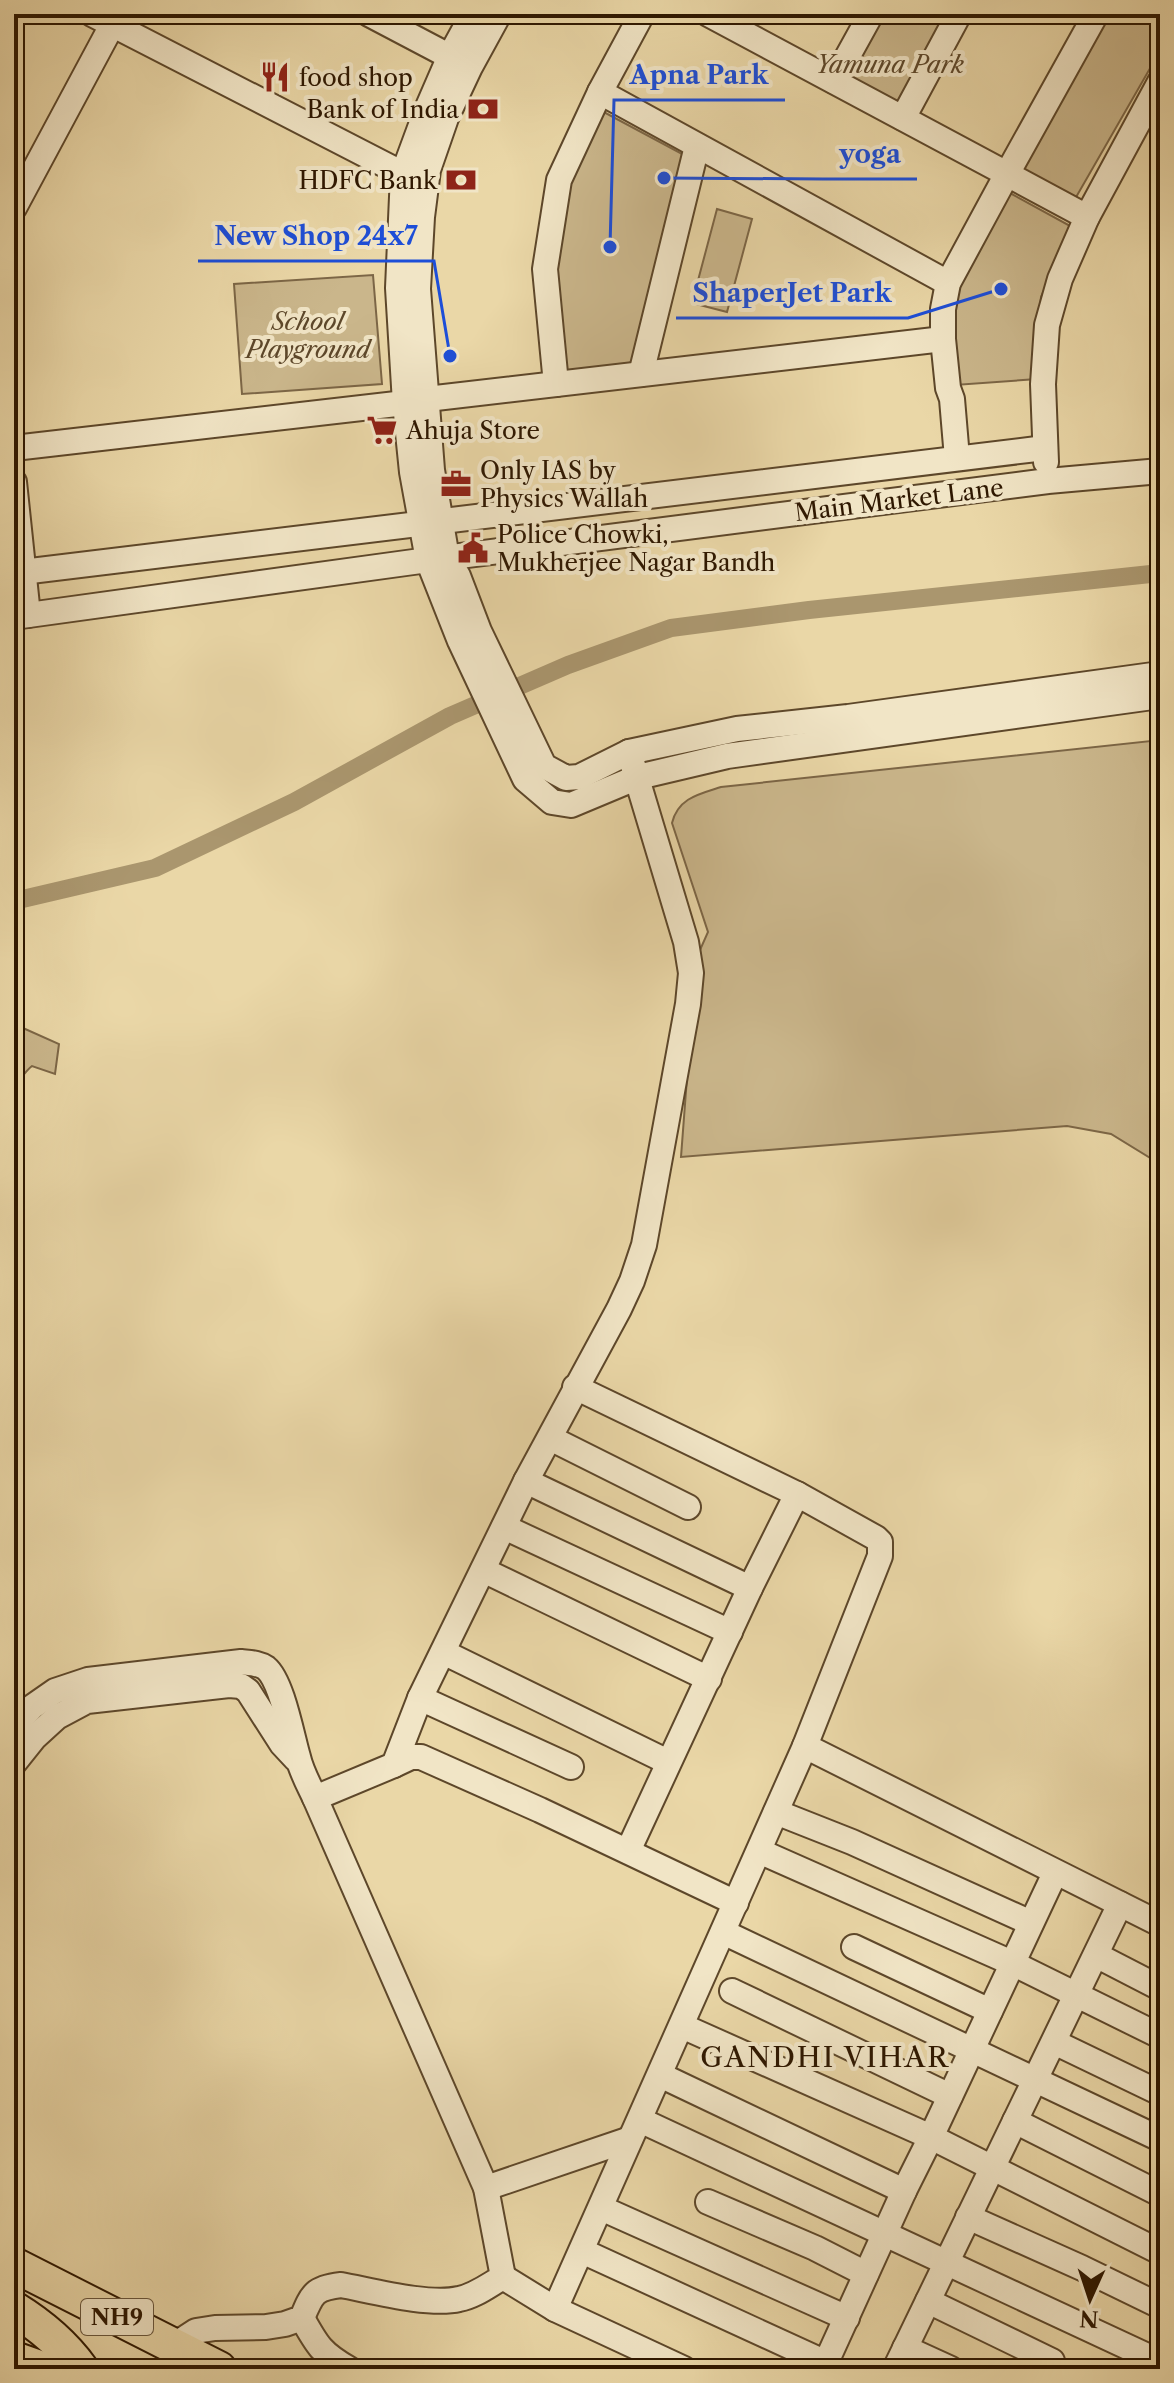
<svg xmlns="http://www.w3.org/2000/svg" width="1174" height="2383" font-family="'Libre Caslon Text',serif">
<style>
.green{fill:#cab68b;stroke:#7c6646;stroke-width:2}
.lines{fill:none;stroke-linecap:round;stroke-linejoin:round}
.canal{stroke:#aa966e;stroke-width:18}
.minor-casing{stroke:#5d472a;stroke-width:28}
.highway-casing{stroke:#2e1700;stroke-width:38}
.minor{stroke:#f1e5c6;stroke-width:24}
.highway{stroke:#ead7a7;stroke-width:34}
.labels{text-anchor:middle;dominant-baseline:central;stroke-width:8;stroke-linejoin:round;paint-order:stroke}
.shield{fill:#f1e5c6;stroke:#68553b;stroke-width:2}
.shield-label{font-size:22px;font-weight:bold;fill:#2e1700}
.park-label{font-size:24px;font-style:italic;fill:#5d472a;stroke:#f1e5c6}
.poi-label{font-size:24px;fill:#2e1700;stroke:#f1e5c6;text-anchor:start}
.street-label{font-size:24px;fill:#2e1700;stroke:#f1e5c6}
.quarter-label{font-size:28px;letter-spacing:2px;fill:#2e1700;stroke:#f1e5c6}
.leader{fill:none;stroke:#1d4ed8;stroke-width:3}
.callout-dot{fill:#1d4ed8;stroke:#f1e5c6;stroke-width:3}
.callout-label{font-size:26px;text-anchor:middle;font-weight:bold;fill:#1d4ed8;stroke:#f1e5c6;stroke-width:8;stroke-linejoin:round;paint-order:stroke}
</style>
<rect width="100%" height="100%" fill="#ead7a7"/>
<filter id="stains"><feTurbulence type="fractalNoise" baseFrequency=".0025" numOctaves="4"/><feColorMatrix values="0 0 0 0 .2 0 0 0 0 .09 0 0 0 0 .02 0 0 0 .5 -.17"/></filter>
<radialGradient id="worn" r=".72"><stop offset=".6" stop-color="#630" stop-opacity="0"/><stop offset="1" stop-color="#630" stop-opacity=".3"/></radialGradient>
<g class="green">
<polygon points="884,14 951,14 900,109 847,80"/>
<polygon points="1104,14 1160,14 1160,51 1075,199 1015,170"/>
<polygon points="600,110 686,156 635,366 562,374 553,265 565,181"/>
<polygon points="1008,192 1072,227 1041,297 1037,339 1037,379 955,385 948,337 957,288"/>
<polygon points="717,209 752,219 727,312 692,303"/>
<polygon points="373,275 382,384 242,394 234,284"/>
<path d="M1160,740V1164L1111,1134L1067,1126L681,1157L696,959L708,932L672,823C678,798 699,794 721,787Z"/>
<path d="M14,1024L59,1044L55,1074L32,1066C24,1072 21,1080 14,1087Z"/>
</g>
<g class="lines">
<polyline class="canal" points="14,901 155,868 294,802 450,716 568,665 671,628 809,610 1160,573"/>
<g class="minor-casing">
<g id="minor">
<polyline points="92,14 403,174 417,171"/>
<polyline points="369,14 464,64"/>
<polyline points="473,14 450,56 427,109 403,174 398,288 405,403 412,472 428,560 460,641 525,779 552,802 571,805 638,777 727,756 1160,696"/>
<polyline points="499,14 470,67 446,118 428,170 422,217 418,289 432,470 447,558 458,576 479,631 544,766 566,778 579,777 629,752 737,729 848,717 1160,674"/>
<polyline points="708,14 1007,174 948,283 943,309 943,339 948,388 952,399 957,458"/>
<polyline points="834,81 871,14"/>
<polyline points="600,92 948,283"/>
<polyline points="903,118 959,14"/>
<polyline points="14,208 118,14"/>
<polyline points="1087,217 1007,174 1096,14"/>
<polyline points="641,374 697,146"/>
<polyline points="556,384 545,269 559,180 600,92 642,14"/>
<polyline points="427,399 943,339"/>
<polyline points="14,448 405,403"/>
<polyline points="1046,462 1043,384 1047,325 1060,279 1087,217 1160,82"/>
<polyline points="14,482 28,615"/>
<polyline points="14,573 1045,448"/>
<polyline points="14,617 428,560 1048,481 1160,471"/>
<polyline points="575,1387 797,1494 876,1538 880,1542 880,1556 805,1746 1160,1924"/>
<polyline points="550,1438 688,1507"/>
<polyline points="526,1481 750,1588"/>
<polyline points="504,1527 730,1632"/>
<polyline points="483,1570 709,1679"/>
<polyline points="443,1652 668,1762"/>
<polyline points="420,1698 571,1767"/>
<path d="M14,1727L32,1707L55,1691L88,1680L241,1662C250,1663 259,1663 266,1668C282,1681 292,1737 298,1757C301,1771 309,1785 315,1798"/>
<polyline points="14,1763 34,1738 57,1717 87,1701 229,1685 241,1686 248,1691 282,1744 296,1759"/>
<polyline points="394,1765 411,1757 421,1757 540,1810 736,1903"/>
<polyline points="776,1812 852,1842 1031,1923"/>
<polyline points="628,1851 750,1588 797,1494"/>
<polyline points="759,1851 1012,1963 1160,2036"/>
<polyline points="723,1932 1160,2139"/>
<polyline points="854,1947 990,2011"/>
<polyline points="1096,1955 1160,1988"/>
<polyline points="732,1991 950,2096"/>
<polyline points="682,2026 931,2137 1160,2252"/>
<polyline points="1054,2042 1160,2093"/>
<polyline points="660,2075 904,2191"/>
<polyline points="640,2120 1160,2362"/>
<polyline points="1015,2121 1160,2194"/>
<polyline points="486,2188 630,2139"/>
<polyline points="708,2202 815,2248 866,2274"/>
<polyline points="601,2208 847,2318"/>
<polyline points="968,2217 1082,2268 1160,2306"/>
<polyline points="582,2251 826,2363"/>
<polyline points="503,2277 555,2309 684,2369"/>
<polyline points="928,2301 1052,2361"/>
<polyline points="555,2309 805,1746"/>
<path d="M302,2318C317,2345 321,2353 349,2369"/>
<path d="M173,2346L196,2331L215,2328L266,2327L285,2324L302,2318C312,2294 314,2288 341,2285C373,2291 429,2306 459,2299C475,2296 489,2285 503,2277L486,2188L315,1798L394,1765L420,1698L526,1481L619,1309L632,1281L644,1245L688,1004L691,973L686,942L629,752"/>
<polyline points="905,2348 951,2369"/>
<polyline points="823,2369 904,2191 931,2137 1055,1873"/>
<polyline points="895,2369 1120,1904"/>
</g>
</g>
<g class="highway-casing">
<g id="highway">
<polyline points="14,2265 219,2369"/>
<path d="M14,2309C40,2325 63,2344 81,2369"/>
<polyline points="14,2359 42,2369"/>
</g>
</g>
<use href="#minor" class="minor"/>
<use href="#highway" class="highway"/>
</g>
<defs>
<g id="restaurant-bare" transform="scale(2.4)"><path d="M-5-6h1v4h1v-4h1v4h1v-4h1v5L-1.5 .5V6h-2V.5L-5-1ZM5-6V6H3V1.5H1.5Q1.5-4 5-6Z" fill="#8f2418" stroke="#f1e5c6" stroke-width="2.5" paint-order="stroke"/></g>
<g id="bank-bare" transform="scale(2.4)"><path d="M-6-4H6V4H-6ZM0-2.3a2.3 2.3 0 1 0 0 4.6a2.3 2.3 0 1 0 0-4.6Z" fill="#8f2418" stroke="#f1e5c6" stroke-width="2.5" paint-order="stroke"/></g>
<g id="supermarket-bare" transform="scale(2.4)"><path d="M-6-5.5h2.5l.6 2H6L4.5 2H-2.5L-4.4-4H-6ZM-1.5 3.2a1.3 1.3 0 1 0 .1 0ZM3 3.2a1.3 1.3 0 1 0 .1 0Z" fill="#8f2418" stroke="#f1e5c6" stroke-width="2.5" paint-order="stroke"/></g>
<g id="office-bare" transform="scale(2.4)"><path d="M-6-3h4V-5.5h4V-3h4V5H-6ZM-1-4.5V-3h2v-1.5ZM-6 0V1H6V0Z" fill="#8f2418" stroke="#f1e5c6" stroke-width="2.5" paint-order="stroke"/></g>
<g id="civic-bare" transform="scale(2.4)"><path d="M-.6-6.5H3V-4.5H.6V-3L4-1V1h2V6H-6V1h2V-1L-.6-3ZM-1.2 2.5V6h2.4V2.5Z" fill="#8f2418" stroke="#f1e5c6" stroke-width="2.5" paint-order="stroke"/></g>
</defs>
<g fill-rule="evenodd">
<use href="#restaurant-bare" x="275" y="77"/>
<use href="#bank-bare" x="483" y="109"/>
<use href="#bank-bare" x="461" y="180"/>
<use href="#supermarket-bare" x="382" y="430"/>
<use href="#office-bare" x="456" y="484"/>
<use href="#civic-bare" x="473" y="548"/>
</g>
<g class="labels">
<rect class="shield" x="81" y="2299" width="72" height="36" rx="6"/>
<g class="shield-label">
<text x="117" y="2317">NH9</text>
</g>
<g class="park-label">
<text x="890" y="64">Yamuna Park</text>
<text x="308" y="321">School<tspan x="308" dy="28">Playground</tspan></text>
</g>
<g class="poi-label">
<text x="299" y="77">food shop</text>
<text x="459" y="109" text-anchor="end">Bank of India</text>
<text x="437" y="180" text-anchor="end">HDFC Bank</text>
<text x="406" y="430">Ahuja Store</text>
<text x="480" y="470">Only IAS by<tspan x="480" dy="28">Physics Wallah</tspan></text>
<text x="497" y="534">Police Chowki,<tspan x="497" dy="28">Mukherjee Nagar Bandh</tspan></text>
</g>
<g class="street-label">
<text transform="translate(899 500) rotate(-7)">Main Market Lane</text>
</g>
<g class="quarter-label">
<text x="825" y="2057">GANDHI VIHAR</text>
</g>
</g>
<path class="leader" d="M610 247L614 100H785M664 178L823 179H917M450 356L434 261H198M1001 289L908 318H676"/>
<g class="callout-dot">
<circle cx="610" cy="247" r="8"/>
<circle cx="664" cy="178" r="8"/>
<circle cx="450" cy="356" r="8"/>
<circle cx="1001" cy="289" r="8"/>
</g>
<g class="callout-label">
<text x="699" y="84">Apna Park</text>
<text x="870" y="163">yoga</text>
<text x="316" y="245">New Shop 24x7</text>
<text x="792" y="302">ShaperJet Park</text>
</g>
<rect width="1174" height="2383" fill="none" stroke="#ead7a7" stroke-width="48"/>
<rect x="16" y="16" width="1142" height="2351" fill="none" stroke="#2e1700" stroke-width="4"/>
<rect x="24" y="24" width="1126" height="2335" fill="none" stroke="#2e1700" stroke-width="2"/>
<g transform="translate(1090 2299) rotate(183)" stroke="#f1e5c6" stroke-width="6" paint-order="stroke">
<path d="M0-6L14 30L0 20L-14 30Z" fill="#2e1700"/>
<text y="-12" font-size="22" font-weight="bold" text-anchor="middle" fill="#2e1700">N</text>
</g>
<rect width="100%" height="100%" filter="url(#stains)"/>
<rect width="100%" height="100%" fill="url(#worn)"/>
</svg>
